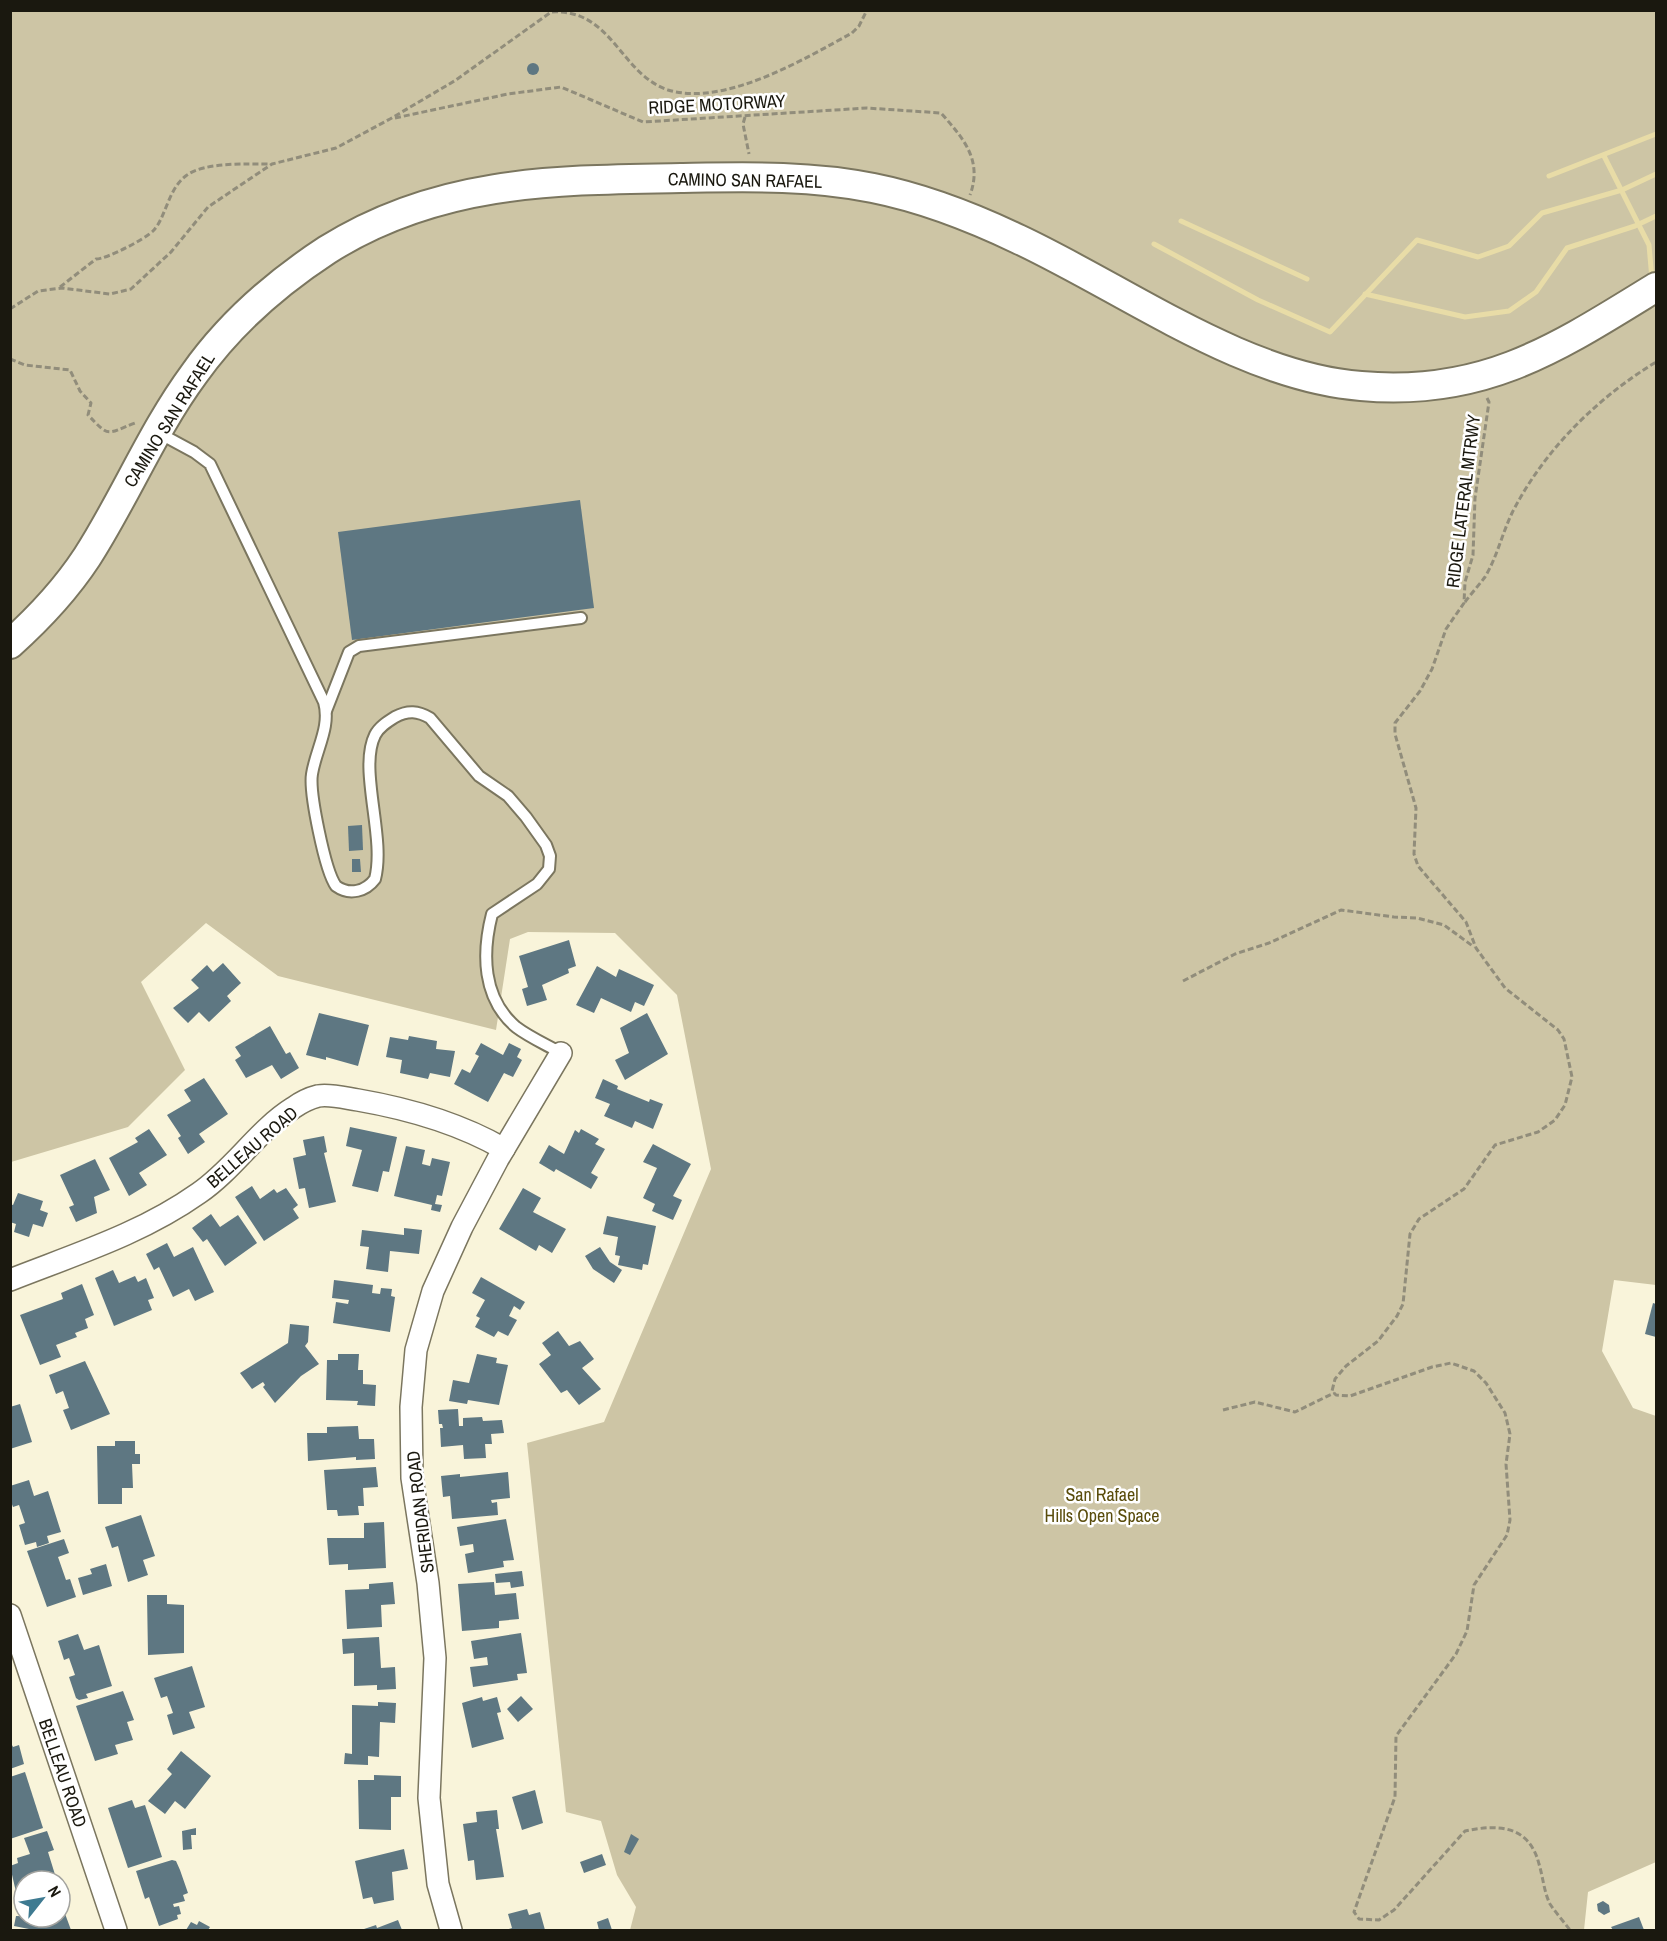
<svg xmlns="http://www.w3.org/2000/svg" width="1667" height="1941" font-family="'Archivo Narrow',sans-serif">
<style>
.green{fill:#cdc5a5}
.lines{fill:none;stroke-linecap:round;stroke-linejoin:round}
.stream{stroke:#e8dca7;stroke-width:5}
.building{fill:#5e7782}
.lane-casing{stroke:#7b765f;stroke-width:14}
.street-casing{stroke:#7b765f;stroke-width:24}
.secondary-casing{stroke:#7b765f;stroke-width:32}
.path{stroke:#918d7b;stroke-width:3;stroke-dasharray:6 3;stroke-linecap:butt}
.lane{stroke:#fff;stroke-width:10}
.street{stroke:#fff;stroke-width:21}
.secondary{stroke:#fff;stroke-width:28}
.labels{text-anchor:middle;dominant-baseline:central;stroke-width:5;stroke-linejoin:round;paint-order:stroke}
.street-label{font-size:18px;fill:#1a180f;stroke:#fff}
.park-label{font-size:18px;fill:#594c0b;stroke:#fff}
</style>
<rect width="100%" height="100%" fill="#f9f4da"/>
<polygon class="green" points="11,11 1656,11 1656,1285 1614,1280 1602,1351 1633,1408 1656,1416 1656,1862 1588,1892 1584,1930 630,1930 636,1907 617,1875 601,1821 566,1812 527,1443 604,1422 711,1169 677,995 615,933 528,932 510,939 496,1030 278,976 206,923 141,982 185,1070 128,1127 11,1162"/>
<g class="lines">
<g class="stream">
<polyline points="1604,156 1649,245 1652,279"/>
<polyline points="1549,176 1656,134"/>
<polyline points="1181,221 1307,279"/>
<polyline points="1154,244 1258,300 1330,332 1417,240 1478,257 1509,246 1542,213 1622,190 1656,174"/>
<polyline points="1365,294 1465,317 1509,311 1536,292 1567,248 1635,226 1656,216"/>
</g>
</g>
<g class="building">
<circle cx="533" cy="69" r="6"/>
<polygon points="580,500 594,608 352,640 338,532"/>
<polygon points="362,825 363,850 349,851 348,826"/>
<polygon points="352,859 360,859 361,872 352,872"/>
<polygon points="569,940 576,966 568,969 569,973 542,985 547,1000 527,1006 522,989 528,987 519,956"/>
<polygon points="223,963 241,983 227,996 231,1001 209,1022 199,1012 188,1023 173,1008 199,988 191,980 207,965 213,972"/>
<polygon points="597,966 616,977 619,969 654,985 644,1006 635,1002 631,1012 601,998 594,1013 576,1005"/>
<polygon points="319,1013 369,1025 358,1066 326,1057 326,1060 306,1055"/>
<polygon points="647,1013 668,1054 625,1080 615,1060 629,1053 620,1028"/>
<polygon points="270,1026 286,1054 290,1052 299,1068 281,1079 272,1065 246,1078 235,1060 241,1056 235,1047"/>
<polygon points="409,1036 437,1041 436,1049 455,1051 450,1077 430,1073 428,1079 400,1073 402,1060 386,1057 390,1037 408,1040"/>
<polygon points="481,1043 503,1055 509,1043 521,1049 517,1057 522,1060 513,1077 504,1073 488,1102 454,1084 462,1069 470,1073 479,1056 475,1054"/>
<polygon points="204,1078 228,1114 199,1134 205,1142 188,1154 178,1138 181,1136 167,1115 191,1101 184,1090"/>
<polygon points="603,1079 618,1086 617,1089 649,1102 650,1099 663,1104 653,1129 635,1121 632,1128 604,1116 610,1104 595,1098"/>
<polygon points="350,1127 397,1137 389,1172 383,1171 378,1192 352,1186 362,1150 346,1146"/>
<polygon points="149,1129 167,1155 139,1173 147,1185 129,1196 109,1158 138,1142 135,1138"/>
<polygon points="581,1129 599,1139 595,1144 605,1149 591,1173 598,1177 591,1189 556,1169 554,1172 539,1163 549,1145 564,1154 575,1130 579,1133"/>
<polygon points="324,1136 327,1152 324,1153 336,1202 309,1208 305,1188 299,1189 293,1158 306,1155 303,1140"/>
<polygon points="653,1144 691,1164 673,1196 682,1200 673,1220 652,1211 655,1204 643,1198 657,1168 643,1162"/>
<polygon points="406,1146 425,1150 422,1164 430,1166 432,1158 450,1162 442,1196 437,1195 435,1204 442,1205 440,1212 431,1210 432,1205 394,1196"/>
<polygon points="95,1159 110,1190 94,1197 97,1213 76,1222 69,1207 74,1205 60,1175"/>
<polygon points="252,1186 260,1199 274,1189 277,1193 286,1188 298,1205 293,1209 299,1218 264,1241 235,1197"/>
<polygon points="523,1188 541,1198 533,1212 566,1229 552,1253 539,1245 536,1251 499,1229"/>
<polygon points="18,1193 43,1201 40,1210 48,1213 43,1227 33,1224 29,1237 14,1232 16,1224 10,1222 10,1204 13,1205"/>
<polygon points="211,1214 220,1227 238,1215 257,1243 225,1266 207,1239 203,1242 192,1228"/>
<polygon points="607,1216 656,1226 648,1265 643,1264 642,1270 618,1265 620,1256 615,1255 618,1237 603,1234"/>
<polygon points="404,1228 422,1230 419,1254 390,1251 388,1272 366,1269 369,1247 360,1246 362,1230 404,1235"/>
<polygon points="167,1243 174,1257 193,1247 214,1292 195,1301 189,1289 173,1297 159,1267 154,1270 146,1254"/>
<polygon points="600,1247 610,1262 622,1270 614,1283 593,1269 585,1256"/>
<polygon points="113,1270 119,1283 135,1276 138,1282 146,1278 154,1298 148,1300 152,1310 114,1326 95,1278"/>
<polygon points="481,1277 525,1302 520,1310 514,1306 509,1316 517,1320 508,1336 498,1331 494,1337 475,1327 480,1318 476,1316 485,1300 472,1293"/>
<polygon points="334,1280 373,1285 372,1293 380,1294 381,1288 392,1289 391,1296 395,1297 390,1332 333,1323 336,1302 348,1304 349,1300 332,1298"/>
<polygon points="82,1284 94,1315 85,1319 88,1328 75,1333 77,1337 56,1345 61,1357 40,1365 20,1315 63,1299 61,1293"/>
<polygon points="1653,1303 1656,1304 1656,1337 1645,1334"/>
<polygon points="290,1324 309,1326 308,1342 305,1346 319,1364 301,1376 275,1403 263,1387 265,1385 263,1382 252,1389 240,1373 288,1343"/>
<polygon points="558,1331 569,1346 580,1341 594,1359 582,1368 601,1389 579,1405 567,1390 561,1393 539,1364 551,1355 542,1343"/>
<polygon points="338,1354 359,1354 358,1370 363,1370 363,1384 376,1385 375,1406 357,1405 358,1401 326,1400 327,1360 338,1360"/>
<polygon points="477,1354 497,1358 496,1363 508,1365 499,1405 468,1400 467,1404 449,1401 453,1380 469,1383"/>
<polygon points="85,1361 110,1414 71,1430 63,1410 69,1408 63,1391 56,1394 49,1375"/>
<polygon points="20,1404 32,1442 10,1449 10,1407"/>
<polygon points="458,1409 459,1426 463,1426 463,1418 482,1417 483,1421 502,1420 504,1433 491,1434 492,1444 485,1444 486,1458 464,1459 463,1445 441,1447 440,1428 443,1428 442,1424 439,1424 438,1410"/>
<polygon points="358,1426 359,1439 374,1439 375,1459 356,1460 356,1457 308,1461 307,1433 327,1433 327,1427"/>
<polygon points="115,1441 135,1441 135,1454 140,1454 140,1464 132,1464 133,1488 122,1488 122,1504 98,1504 97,1446 115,1446"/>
<polygon points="376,1467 378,1487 363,1488 364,1506 358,1506 359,1515 338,1516 337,1510 327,1510 324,1470"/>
<polygon points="508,1472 510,1498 491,1500 492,1503 497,1502 498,1515 452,1519 450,1496 443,1497 441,1476 460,1474 460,1477"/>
<polygon points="29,1480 34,1496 48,1491 61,1532 47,1536 49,1543 37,1547 36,1542 25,1545 19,1525 25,1523 19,1505 13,1507 10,1499 10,1486"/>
<polygon points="141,1515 155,1556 143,1560 148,1575 128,1582 118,1546 112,1548 105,1527"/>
<polygon points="506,1519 514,1560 503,1561 504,1567 468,1573 465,1554 474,1552 473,1544 460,1546 457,1527"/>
<polygon points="384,1522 386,1568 348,1570 348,1564 329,1565 327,1538 364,1538 364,1523"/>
<polygon points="64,1539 69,1553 58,1557 66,1580 70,1579 76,1597 47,1607 27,1551"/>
<polygon points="106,1564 112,1586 83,1595 78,1578 92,1574 90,1569"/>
<polygon points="522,1571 524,1586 511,1588 510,1582 496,1583 495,1574"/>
<polygon points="393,1582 395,1604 381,1605 382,1627 347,1629 345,1590 369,1589 369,1584"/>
<polygon points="494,1582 495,1595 516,1593 519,1619 499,1621 499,1628 462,1631 458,1584"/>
<polygon points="147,1595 167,1595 167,1604 184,1605 184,1653 148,1655"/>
<polygon points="521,1633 527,1673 517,1674 518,1680 473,1687 470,1667 488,1665 487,1657 474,1659 471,1641"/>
<polygon points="78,1634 84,1650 99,1645 112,1686 86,1694 88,1698 79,1700 76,1698 69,1677 75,1675 69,1658 64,1660 58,1641"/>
<polygon points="379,1637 381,1668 395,1667 396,1689 377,1690 377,1685 354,1686 354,1653 343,1654 342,1639"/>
<polygon points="192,1666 205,1707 189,1712 195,1728 173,1735 167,1715 173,1713 167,1696 161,1698 154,1678"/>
<polygon points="123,1691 134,1720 127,1722 133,1740 115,1745 118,1754 95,1761 76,1706"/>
<polygon points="521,1696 533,1709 518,1722 507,1709"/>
<polygon points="482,1697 483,1701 497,1697 501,1712 497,1713 504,1739 472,1748 462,1703"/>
<polygon points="378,1702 396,1703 395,1723 380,1722 379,1757 368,1756 368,1765 344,1764 345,1753 352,1754 352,1705 378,1706"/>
<polygon points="10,1741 13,1747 19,1745 24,1764 10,1769"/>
<polygon points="181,1751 211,1776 185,1809 175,1801 165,1814 148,1801 172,1774 167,1769"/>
<polygon points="25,1772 43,1828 10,1839 10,1777"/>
<polygon points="374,1775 401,1776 401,1797 391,1797 391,1830 359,1829 358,1780 374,1780"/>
<polygon points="535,1790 543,1823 522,1830 512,1797"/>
<polygon points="132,1800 135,1808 145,1805 162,1857 128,1868 108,1808"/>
<polygon points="497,1810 499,1829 496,1829 504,1877 476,1880 474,1860 468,1861 463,1824 477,1822 476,1812"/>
<polygon points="196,1828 196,1835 191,1835 192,1849 183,1850 182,1831"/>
<polygon points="47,1831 54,1850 48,1852 57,1881 24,1881 24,1889 16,1892 10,1866 18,1863 17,1858 30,1854 24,1838"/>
<polygon points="631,1834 639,1839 630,1855 624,1852"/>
<polygon points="404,1849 408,1869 392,1872 394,1900 374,1904 372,1897 363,1899 355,1861"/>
<polygon points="602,1854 606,1865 584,1873 580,1862"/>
<polygon points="172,1860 176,1861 180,1870 188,1893 183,1895 185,1901 173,1904 174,1907 179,1906 181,1914 177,1915 178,1919 159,1926 149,1897 145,1899 136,1871"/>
<polygon points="60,1900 71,1930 34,1930 14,1926 16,1916 60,1917"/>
<polygon points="1603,1901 1609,1905 1610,1912 1604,1915 1598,1911 1597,1904"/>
<polygon points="527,1909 529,1915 540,1912 545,1930 506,1930 512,1928 508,1914"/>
<polygon points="1639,1917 1644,1930 1613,1930 1611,1927"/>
<polygon points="608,1918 612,1930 599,1930 597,1922"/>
<polygon points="398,1920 402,1930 361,1930 376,1925 377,1928"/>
<polygon points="199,1921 210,1927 208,1930 186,1930 191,1922 197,1925"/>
</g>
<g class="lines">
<g class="lane-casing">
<g id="lane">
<path d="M157,432L194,452L210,464L324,702C331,727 316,749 312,774C309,792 325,871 336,886C350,896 366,891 375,879C386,837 358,769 375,735C379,727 387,722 395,717C408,710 418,711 430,718L479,776L508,796L526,817L546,845L550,856L549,869L537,884L492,914C482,953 482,998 516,1027C529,1037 547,1045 561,1053"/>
<polyline points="326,711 349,652 359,646 581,618"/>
</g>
</g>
<g class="street-casing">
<g id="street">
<path d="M10,1280C76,1254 141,1234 199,1193C234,1169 258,1130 293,1108C300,1103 310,1098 318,1096C331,1094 345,1098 358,1100C410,1109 459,1123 504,1149"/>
<polyline points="10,1615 116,1930"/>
<polyline points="451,1930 438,1884 429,1798 435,1658 428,1583 412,1478 411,1407 416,1350 433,1291 462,1227 498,1159 561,1053"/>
</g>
</g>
<g class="secondary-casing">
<path id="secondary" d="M10,644C39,618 66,589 87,557C125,498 152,431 194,374C230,323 275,284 327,250C438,180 555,180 681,178C745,177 809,175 873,188C923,198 972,217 1018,239C1125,289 1243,377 1361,386C1484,397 1557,348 1656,287"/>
</g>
<g class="path">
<polyline points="745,117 743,124 749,154"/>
<path d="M395,118L508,94L561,87L643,122L867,108L941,113C963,138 983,160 970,195"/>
<path d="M60,287L96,259C107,259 145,239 153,231C166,218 168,188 187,175C205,162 248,164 270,164"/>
<path d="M10,309L38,291L62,288L110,294L131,289L171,252L208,207L272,164L336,148L390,119L456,80L551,12C612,8 620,74 668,90C725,107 804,59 852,33L859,26L867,10"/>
<path d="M10,359L25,365L70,370L80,391L91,403L88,415C110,438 106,434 135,423"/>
<path d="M1487,398L1489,402L1475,498L1473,555L1465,582L1464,603L1446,629L1432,669L1420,691L1395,723V734L1416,808L1414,854L1418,866L1466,922L1476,948L1505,988L1558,1030L1564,1039L1572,1077L1565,1105L1555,1120L1538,1132L1495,1145L1464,1189L1419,1219L1410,1234L1403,1304L1397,1316L1378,1341L1346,1366L1335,1379L1332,1391L1336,1395L1350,1396L1432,1367L1451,1363L1474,1371L1486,1383L1505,1413L1510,1434L1506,1464L1510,1520L1507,1535L1474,1585L1467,1631L1456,1654L1396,1736L1395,1797L1354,1912L1359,1919L1379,1920L1394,1910L1465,1831C1498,1824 1529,1825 1539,1864C1543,1877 1544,1892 1550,1904C1556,1913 1564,1922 1570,1930"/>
<path d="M1465,602C1471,594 1479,585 1485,577C1497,557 1502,534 1512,513C1544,450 1597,398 1656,362"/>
<polyline points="1183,981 1235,954 1269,943 1341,910 1394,917 1417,918 1444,925 1474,947"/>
<polyline points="1223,1410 1255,1402 1295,1412 1334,1393"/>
</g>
<use href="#lane" class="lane"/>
<use href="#street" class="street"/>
<use href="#secondary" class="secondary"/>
</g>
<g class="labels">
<g class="street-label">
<text transform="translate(717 104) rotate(-3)">RIDGE MOTORWAY</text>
<text transform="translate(745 180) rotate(1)">CAMINO SAN RAFAEL</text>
<text transform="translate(169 420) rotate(-58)">CAMINO SAN RAFAEL</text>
<text transform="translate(1463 501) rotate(-83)">RIDGE LATERAL MTRWY</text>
<text transform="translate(252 1147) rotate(-41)">BELLEAU ROAD</text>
<text transform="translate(420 1512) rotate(-97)">SHERIDAN ROAD</text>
<text transform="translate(63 1773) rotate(71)">BELLEAU ROAD</text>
</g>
<g class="park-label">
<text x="1102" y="1494">San Rafael<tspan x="1102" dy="21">Hills Open Space</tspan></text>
</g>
</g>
<rect width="1667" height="1941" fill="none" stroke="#1a180f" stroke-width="24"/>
<g transform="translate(42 1899) rotate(59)"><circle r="28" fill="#ffffff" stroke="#a3a39f" stroke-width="1.5"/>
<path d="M0-4.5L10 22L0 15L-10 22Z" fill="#3e7a91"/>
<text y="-9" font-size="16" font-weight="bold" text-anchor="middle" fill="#1a180f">N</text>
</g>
</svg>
